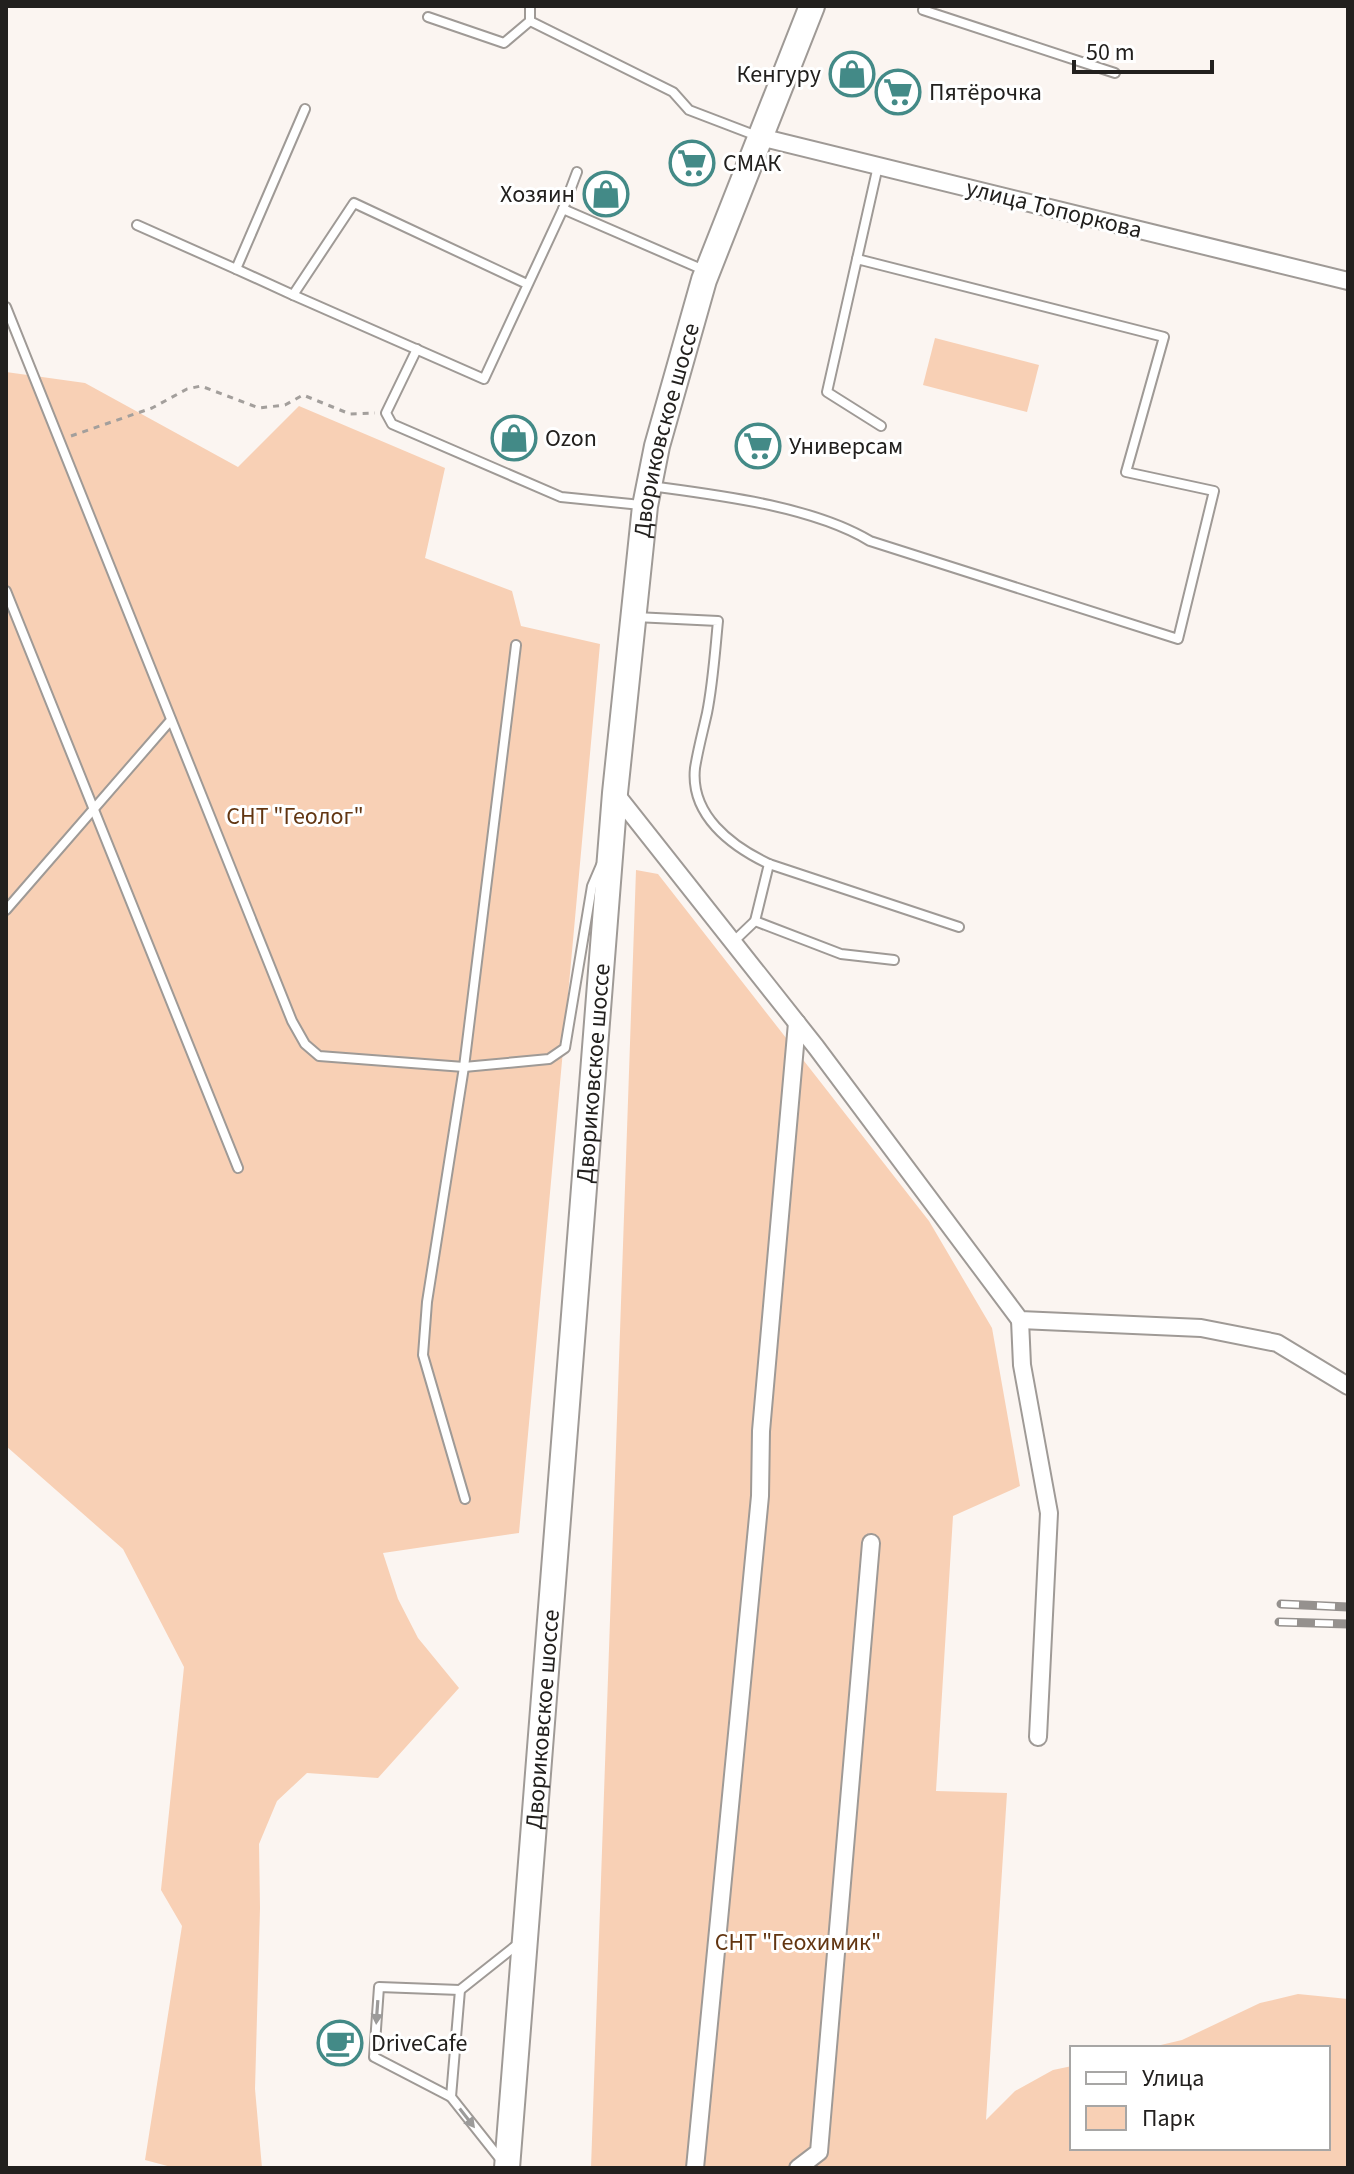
<svg xmlns="http://www.w3.org/2000/svg" width="1354" height="2174" font-family="'Source Sans 3',sans-serif">
<style>
.green{fill:#f8d0b5}
.lines{fill:none;stroke-linecap:round;stroke-linejoin:round}
.service-casing{stroke:#9f9a96;stroke-width:12}
.minor-casing{stroke:#9f9a96;stroke-width:20}
.primary-casing{stroke:#9f9a96;stroke-width:28}
.path{stroke:#a39f9c;stroke-width:3;stroke-dasharray:6 6;stroke-linecap:butt}
.service{stroke:#fff;stroke-width:8}
.minor{stroke:#fff;stroke-width:16}
.primary{stroke:#fff;stroke-width:24}
.rail-casing{stroke:#95918e;stroke-width:9}
.rail{stroke:#fff;stroke-width:6;stroke-dasharray:18;stroke-linecap:butt}
.oneway{fill:#9c9b9a}
.labels{text-anchor:middle;dominant-baseline:central;stroke-width:6;stroke-linejoin:round;paint-order:stroke}
.poi-label{font-size:24px;fill:#22201e;stroke:#fff;text-anchor:start}
.street-label{font-size:24px;fill:#22201e;stroke:#fff}
.park-label{font-size:24px;fill:#623511;stroke:#fff}
</style>
<rect width="100%" height="100%" fill="#fbf5f1"/>
<g class="green">
<polygon points="935,338 1039,365 1027,412 923,385"/>
<polygon points="6,372 85,383 238,467 299,406 445,468 425,558 512,591 521,626 600,644 519,1533 383,1553 398,1599 418,1638 459,1688 378,1778 307,1773 277,1801 259,1844 260,1908 255,2089 262,2168 175,2168 145,2160 182,1926 161,1890 184,1667 123,1549 6,1446"/>
<polygon points="636,870 658,874 929,1221 992,1328 1020,1486 953,1516 936,1791 1007,1793 986,2120 1015,2091 1053,2070 1072,2066 1072,2148 1328,2148 1328,2048 1148,2048 1182,2040 1260,2003 1298,1994 1348,1999 1348,2168 591,2168"/>
</g>
<g class="lines">
<g class="service-casing">
<g id="service">
<polyline points="530,6 530,21 673,92 689,110 757,136"/>
<polyline points="923,10 1115,73"/>
<polyline points="428,17 504,43 530,21"/>
<polyline points="577,172 563,209 706,271"/>
<polyline points="137,225 236,269 305,109"/>
<polyline points="857,259 878,166"/>
<polyline points="236,269 293,295"/>
<polyline points="527,284 354,203 293,295 484,379 563,209"/>
<polyline points="6,307 292,1021 305,1044 319,1056 464,1067 549,1059 565,1048 592,886 601,865"/>
<polyline points="417,349 386,413 392,424 561,497 641,505"/>
<path d="M650,486C717,495 812,506 870,541L1178,639L1214,491L1126,472L1164,337L857,259L827,392L881,426"/>
<polyline points="6,591 238,1168"/>
<path d="M635,617L718,621C715,651 713,683 707,713C703,731 698,749 695,768C690,815 731,846 769,864L959,927"/>
<polyline points="6,910 171,720"/>
<polyline points="755,921 769,864"/>
<polyline points="733,942 755,921 841,954 894,960"/>
<polyline points="465,1499 423,1355 427,1302 464,1067 516,645"/>
<polyline points="451,2097 374,2057 379,1987 460,1990"/>
<polyline points="501,2160 451,2097 460,1990 518,1944"/>
</g>
</g>
<g class="minor-casing">
<g id="minor">
<polyline points="760,137 1348,281"/>
<polyline points="615,793 816,1047 1020,1320 1201,1328 1277,1343 1348,1386"/>
<polyline points="1020,1320 1022,1365 1049,1513 1038,1737"/>
<polyline points="695,2168 760,1496 761,1431 797,1023"/>
<polyline points="798,2168 819,2152 871,1543"/>
</g>
</g>
<g class="primary-casing">
<g id="primary">
<path id="s1" d="M507,2168L615,793L645,506L657,446L704,280L812,6"/>
</g>
</g>
<polyline class="path" points="71,436 152,408 187,389 201,386 259,408 285,405 303,395 350,414 375,413"/>
<use href="#service" class="service"/>
<use href="#minor" class="minor"/>
<use href="#primary" class="primary"/>
<g class="rail-casing">
<g id="rail">
<polyline points="1281,1604 1348,1607"/>
<polyline points="1279,1622 1348,1624"/>
</g>
</g>
<use href="#rail" class="rail"/>
</g>
<defs><path id="oneway-solid" d="M-6-.8H1V-3.2L6.5 0L1 3.2V.8H-6Z" transform="scale(2)"/></defs>
<g class="oneway">
<use href="#oneway-solid" transform="translate(377 2012) rotate(94)"/>
<use href="#oneway-solid" transform="translate(467 2118) rotate(52)"/>
</g>
<defs>
<g id="shop-ring" transform="scale(2.3)"><circle r="9.5" fill="#fff" stroke="#438a87" stroke-width="1.5"/><path d="M-5-2.5h2.3a2.7 3.5 0 0 1 5.4 0H5L5.5 6h-11ZM-1.5-2.5h3a1.5 2.3 0 0 0-3 0Z" fill="#438a87"/></g>
<g id="supermarket-ring" transform="scale(2.3)"><circle r="9.5" fill="#fff" stroke="#438a87" stroke-width="1.5"/><path d="M-6-5.5h2.5l.6 2H6L4.5 2H-2.5L-4.4-4H-6ZM-1.5 3.2a1.3 1.3 0 1 0 .1 0ZM3 3.2a1.3 1.3 0 1 0 .1 0Z" fill="#438a87"/></g>
<g id="cafe-ring" transform="scale(2.3)"><circle r="9.5" fill="#fff" stroke="#438a87" stroke-width="1.5"/><path d="M-5.5-4.5H6V0H3Q3 3.5 0 3.5H-2.5Q-5.5 3.5-5.5 0ZM3-3.2v2h1.7v-2ZM-6 4.5H4V6H-6Z" fill="#438a87"/></g>
</defs>
<g fill-rule="evenodd">
<use href="#shop-ring" x="852" y="74"/>
<use href="#supermarket-ring" x="898" y="92"/>
<use href="#supermarket-ring" x="692" y="163"/>
<use href="#shop-ring" x="606" y="194"/>
<use href="#shop-ring" x="514" y="438"/>
<use href="#supermarket-ring" x="758" y="446"/>
<use href="#cafe-ring" x="340" y="2043"/>
</g>
<g class="labels">
<g class="poi-label">
<text x="821" y="74" text-anchor="end">Кенгуру</text>
<text x="929" y="92">Пятёрочка</text>
<text x="723" y="163">СМАК</text>
<text x="575" y="194" text-anchor="end">Хозяин</text>
<text x="545" y="438">Ozon</text>
<text x="789" y="446">Универсам</text>
<text x="371" y="2043">DriveCafe</text>
</g>
<g class="street-label">
<text transform="translate(1054 209) rotate(14)">улица Топоркова</text>
<text stroke="none"><textPath href="#s1" startOffset="1746">Двориковское шоссе</textPath></text>
<text stroke="none"><textPath href="#s1" startOffset="1098">Двориковское шоссе</textPath></text>
<text stroke="none"><textPath href="#s1" startOffset="450">Двориковское шоссе</textPath></text>
</g>
<g class="park-label">
<text x="295" y="816">СНТ "Геолог"</text>
<text x="798" y="1942">СНТ "Геохимик"</text>
</g>
</g>
<rect width="1354" height="2174" fill="none" stroke="#22201e" stroke-width="16"/>
<rect x="1070" y="2046" width="260" height="104" fill="#ffffff" stroke="#a7a6a5" stroke-width="2"/>
<rect x="1086" y="2072" width="40" height="12" fill="#ffffff" stroke="#a7a6a5" stroke-width="2"/>
<text x="1142" y="2086" font-size="24" fill="#22201e">Улица</text>
<rect x="1086" y="2106" width="40" height="24" fill="#f8d0b5" stroke="#a7a6a5" stroke-width="2"/>
<text x="1142" y="2126" font-size="24" fill="#22201e">Парк</text>
<path d="M1074 60v12h138v-12" fill="none" stroke="#22201e" stroke-width="4"/>
<text x="1086" y="60" font-size="24" fill="#22201e" stroke="#ffffff" stroke-width="6" paint-order="stroke">50 m</text>
</svg>
